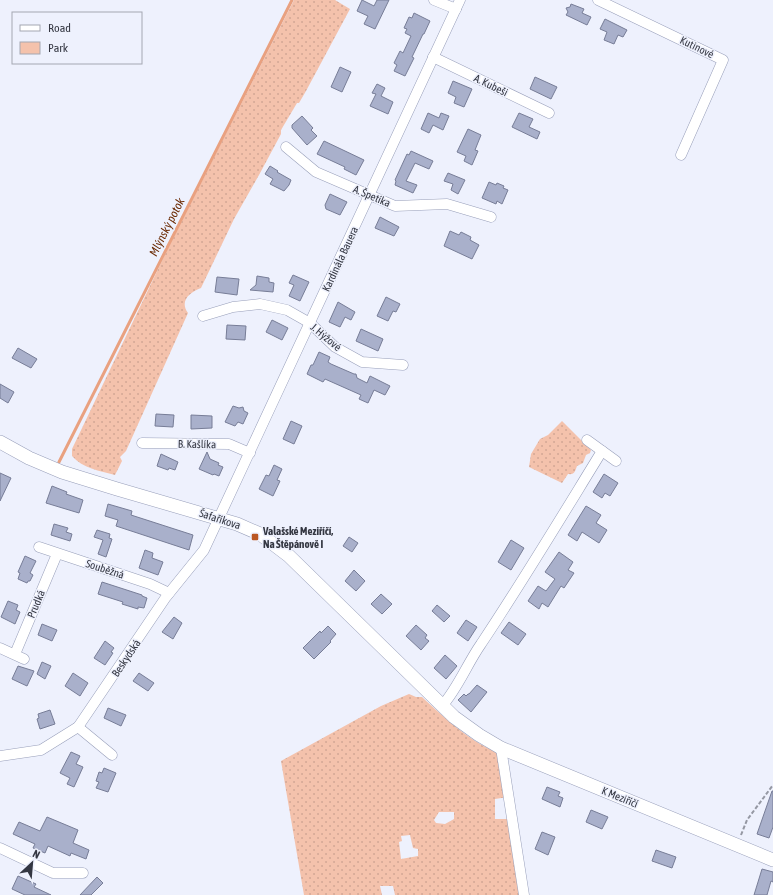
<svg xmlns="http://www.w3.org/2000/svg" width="773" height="895" font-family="'Asap Condensed',sans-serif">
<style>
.green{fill:url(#green-dots);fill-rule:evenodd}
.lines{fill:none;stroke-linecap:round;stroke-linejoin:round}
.stream{stroke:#e9a180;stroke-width:3}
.building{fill:#a9b0cb;stroke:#777d97}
.minor-casing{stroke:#989fba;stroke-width:11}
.tertiary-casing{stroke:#989fba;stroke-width:14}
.path{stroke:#9598a3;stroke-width:2;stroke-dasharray:4 2;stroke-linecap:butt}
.minor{stroke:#fff;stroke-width:10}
.tertiary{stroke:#fff;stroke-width:13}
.poi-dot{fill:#bb5722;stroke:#eef1fd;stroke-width:1.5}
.labels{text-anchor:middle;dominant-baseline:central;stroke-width:3;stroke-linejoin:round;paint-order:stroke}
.street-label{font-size:11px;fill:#343742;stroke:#eef1fd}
.poi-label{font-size:11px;font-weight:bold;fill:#343742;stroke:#eef1fd;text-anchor:start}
.water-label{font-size:12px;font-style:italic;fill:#6c2c06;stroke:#eef1fd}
</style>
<defs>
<pattern id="green-dots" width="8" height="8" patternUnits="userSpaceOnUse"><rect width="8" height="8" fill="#f4c2ac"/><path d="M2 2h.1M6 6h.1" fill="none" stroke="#d2a795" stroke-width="1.8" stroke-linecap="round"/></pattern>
</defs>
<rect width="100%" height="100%" fill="#eef1fd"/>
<g class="green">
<path d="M294,0H335L350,9L306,91L299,103H297L281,130V134L259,175L234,219L201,288C190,292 179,301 188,313L126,451L120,457L122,461L115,475C100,471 82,468 72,456V449L172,240Z"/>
<path d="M562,421L591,450L590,453L586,455L583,463L577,466C575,471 575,475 568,474L562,483L529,467L531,454L540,439L548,435Z"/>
<path d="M409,694L416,697H422C446,719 470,742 501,754L508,797L495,799V819H510L520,895H395L393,886H380L382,895H304L281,761L381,706ZM439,812H454V819L445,824L436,823L434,820ZM410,835L413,848L418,849V856L401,859L399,842L402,841L401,836Z"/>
</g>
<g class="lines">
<polyline class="stream" points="59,462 292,0"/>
</g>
<g class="building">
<polygon points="362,0 374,6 377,0 389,0 375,29 364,24 368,16 357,11"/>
<polygon points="571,4 584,9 582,13 591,17 587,25 566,15 568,12 566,8 570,7"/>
<polygon points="414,13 430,21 424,34 423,34 412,57 414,58 405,76 394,71 397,65 394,63 400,51 403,53 411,36 405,33 407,29 404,28 409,17 412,18"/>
<polygon points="605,19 627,30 623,37 618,35 614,44 604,40 607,32 600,29"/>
<polygon points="340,67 351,72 342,92 331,87"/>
<polygon points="535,77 557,87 551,99 530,89"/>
<polygon points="453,81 472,89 464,107 454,103 456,97 448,93"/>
<polygon points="377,84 385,88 381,96 393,102 388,114 370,106 376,94 372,93"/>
<polygon points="428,113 439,118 441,113 449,116 443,130 433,125 429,133 421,129"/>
<polygon points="519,113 533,119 529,127 540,132 537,139 512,127"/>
<polygon points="302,116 313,128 311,130 317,136 307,145 292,128 292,125"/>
<polygon points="468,129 481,135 475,150 478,151 472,165 464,161 466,156 457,152"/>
<polygon points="324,141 364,160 356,175 344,169 345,167 317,154"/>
<polygon points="411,151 433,161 429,169 415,163 406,181 417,185 413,193 395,185 396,181 395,180 407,154 409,155"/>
<polygon points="270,166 278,171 277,172 291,180 289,185 284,191 270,184 273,179 265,174"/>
<polygon points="448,173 465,180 458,194 451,190 453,184 444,181"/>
<polygon points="489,182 496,185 497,183 504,186 503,188 508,190 502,204 497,201 496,204 482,198"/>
<polygon points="330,194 347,202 340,215 326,209 325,205"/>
<polygon points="380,217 399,227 394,236 375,228"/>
<polygon points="450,231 459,235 461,232 471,237 470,240 479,245 472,259 444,246"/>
<polygon points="293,275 309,282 300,301 289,296 294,285 289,283"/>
<polygon points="257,276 269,278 269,282 274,283 273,292 250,290 256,285"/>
<polygon points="217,277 239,279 237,295 215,292"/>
<polygon points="386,297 400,304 396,312 393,311 388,321 377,316"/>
<polygon points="338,302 355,312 351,320 345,317 340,327 329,322"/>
<polygon points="272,320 288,328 282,340 266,332"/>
<polygon points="227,325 246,326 245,340 226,339"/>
<polygon points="361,329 383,339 378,351 356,341"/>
<polygon points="18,348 37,359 31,368 12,358"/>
<polygon points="319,352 330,357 328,362 331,364 354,374 356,374 357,378 367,383 370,376 390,386 385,395 374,390 368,403 359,399 361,395 325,379 323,382 307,374 311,365 313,365"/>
<polygon points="0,384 14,392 8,403 0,398"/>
<polygon points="233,406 239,408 243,407 244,411 248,413 243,424 238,422 235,426 225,422"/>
<polygon points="156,414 174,415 173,427 155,426"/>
<polygon points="191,415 212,416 212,428 191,429"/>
<polygon points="291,421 302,426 294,444 283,439"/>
<polygon points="207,452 210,459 219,463 218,465 223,467 219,476 214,474 213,475 199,469"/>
<polygon points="161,454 178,462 175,470 169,468 168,470 157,466"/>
<polygon points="274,465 282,469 277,480 280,481 273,496 259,489 266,475 269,476"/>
<polygon points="0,473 11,478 0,501"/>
<polygon points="604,474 618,483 610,496 605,493 602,498 593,492"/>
<polygon points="52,486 67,492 66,494 83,500 79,513 46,503"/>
<polygon points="108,504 132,511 131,515 193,535 189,550 116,526 118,520 105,516"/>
<polygon points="586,506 601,515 596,523 607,530 599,543 582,532 577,541 568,535"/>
<polygon points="54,524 68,528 66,532 72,534 70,541 51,535"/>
<polygon points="97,530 110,534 109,538 112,539 106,557 98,554 103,540 94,537"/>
<polygon points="349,537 358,543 352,552 343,546"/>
<polygon points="511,540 524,548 511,570 498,562"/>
<polygon points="145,550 153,553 152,558 163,562 158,575 139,568"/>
<polygon points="559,552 573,562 568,570 574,573 564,588 561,586 548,607 542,603 539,609 528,601 538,586 546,591 555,579 545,572"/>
<polygon points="25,556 36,561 30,573 33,575 30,581 28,581 27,583 18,579 20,573 18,572"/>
<polygon points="354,570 365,581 356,591 345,581"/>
<polygon points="102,582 142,595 142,596 147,598 144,608 138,607 138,609 122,604 123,602 98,594"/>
<polygon points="381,594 392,604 382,614 371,604"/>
<polygon points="8,601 18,605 16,610 20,612 15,624 1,617"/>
<polygon points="437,605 450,616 444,622 432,611"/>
<polygon points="174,617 182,623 173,639 162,632"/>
<polygon points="466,620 477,627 468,641 457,633"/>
<polygon points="509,622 526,634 518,645 501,633"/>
<polygon points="42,624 57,630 52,641 38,635"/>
<polygon points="416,625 427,635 425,638 429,641 421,650 406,636"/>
<polygon points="328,626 336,634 330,641 331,642 314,659 303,648 320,631 321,633"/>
<polygon points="105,641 114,648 111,652 113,653 105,665 94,658"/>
<polygon points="445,655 457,666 446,679 434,668"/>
<polygon points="42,662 51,666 45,679 37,674"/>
<polygon points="18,666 34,671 27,686 12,679"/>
<polygon points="73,673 88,683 80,696 65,686"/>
<polygon points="139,673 154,683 148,691 133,681"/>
<polygon points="477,685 487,692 471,712 458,700 464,694 466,696 468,694 469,694"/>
<polygon points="108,708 126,715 121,726 104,718"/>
<polygon points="50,710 55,724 40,729 37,719 39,718 38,714"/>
<polygon points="71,752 80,756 76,764 83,767 74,787 67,784 70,778 60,773"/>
<polygon points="104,768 116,773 108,792 96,788 99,782 96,781 99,772 102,773"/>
<polygon points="547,787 560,792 558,796 563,798 560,807 542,799"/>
<polygon points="772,791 773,791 773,827 769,838 757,834"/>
<polygon points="591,810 608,817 602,829 586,822"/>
<polygon points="47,817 78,830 73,843 89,850 86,859 71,853 70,856 48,846 45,853 33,848 35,844 13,834 19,822 40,831"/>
<polygon points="542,832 555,837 548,855 535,849"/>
<polygon points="656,850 676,857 672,868 652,861"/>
<polygon points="762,869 773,872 773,882 771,881 767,895 754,895"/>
<polygon points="18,876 36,884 34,887 51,895 25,895 12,889"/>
<polygon points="97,877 103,883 91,895 80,895"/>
</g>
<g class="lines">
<g class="minor-casing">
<g id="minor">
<polyline points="434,0 456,9"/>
<polyline points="598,0 723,60 681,155"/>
<polyline points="433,57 549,113"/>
<polyline points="286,147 316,172 395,206 447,204 491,217"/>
<polyline points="203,316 233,307 260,304 287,310 310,323 335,347 362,362 403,365"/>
<polyline points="587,440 616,461"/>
<polyline points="142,443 229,444 250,453"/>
<polyline points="39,547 150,584 169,593"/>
<polyline points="0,648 24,659"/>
<polyline points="15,654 57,554"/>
<path d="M442,706C458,688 467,664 481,644C523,581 562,516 602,451"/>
<polyline points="78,727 112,755"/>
<polyline points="501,748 524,895"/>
<polyline points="0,756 41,750 78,727 166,597 204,550 460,0"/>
<polyline points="0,848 53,873 83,873"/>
</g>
</g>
<g class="tertiary-casing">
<polyline id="tertiary" points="0,442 29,458 62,472 117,489 237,524 260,534 289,556 454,717 479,735 501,748 773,860"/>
</g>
<polyline class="path" points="741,835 747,820 773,785"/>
<use href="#minor" class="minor"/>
<use href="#tertiary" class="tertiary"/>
</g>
<rect class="poi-dot" x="251" y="533" width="8" height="8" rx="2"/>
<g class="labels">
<g class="street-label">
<text transform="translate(697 47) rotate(26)">Kutinové</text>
<text transform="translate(491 85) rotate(26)">A. Kubeši</text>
<text transform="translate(372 196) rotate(23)">A. Špetíka</text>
<text transform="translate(340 259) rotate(-65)">Kardinála Bauera</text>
<text transform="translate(326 337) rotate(40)">J. Hýžové</text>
<text transform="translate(197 444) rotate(1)">B. Kašlíka</text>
<text transform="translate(220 519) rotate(18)">Šafaříkova</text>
<text transform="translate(105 569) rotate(18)">Souběžná</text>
<text transform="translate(36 604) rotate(-67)">Prudká</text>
<text transform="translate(126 658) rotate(-56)">Beskydská</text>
<text transform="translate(620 797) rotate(22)">K Meziříčí</text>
</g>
<g class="poi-label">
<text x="263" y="531">Valašské Meziříčí,<tspan x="263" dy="13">Na Štěpánově I</tspan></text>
</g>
<g class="water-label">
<text transform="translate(167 227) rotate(-63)">Mlýnský potok</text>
</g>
</g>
<rect x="12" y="12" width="130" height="52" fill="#eef1fd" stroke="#a4a7b2"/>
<rect x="20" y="25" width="20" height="6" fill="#ffffff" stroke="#a4a7b2"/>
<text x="48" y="32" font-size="12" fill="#343742">Road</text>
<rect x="20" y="42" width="20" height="12" fill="#f4c2ac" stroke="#a4a7b2"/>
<text x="48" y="52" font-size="12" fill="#343742">Park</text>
<g transform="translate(32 863) rotate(26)" stroke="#eef1fd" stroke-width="3" paint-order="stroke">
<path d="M0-3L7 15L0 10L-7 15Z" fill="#343742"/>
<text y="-6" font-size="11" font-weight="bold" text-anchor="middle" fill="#343742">N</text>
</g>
</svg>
